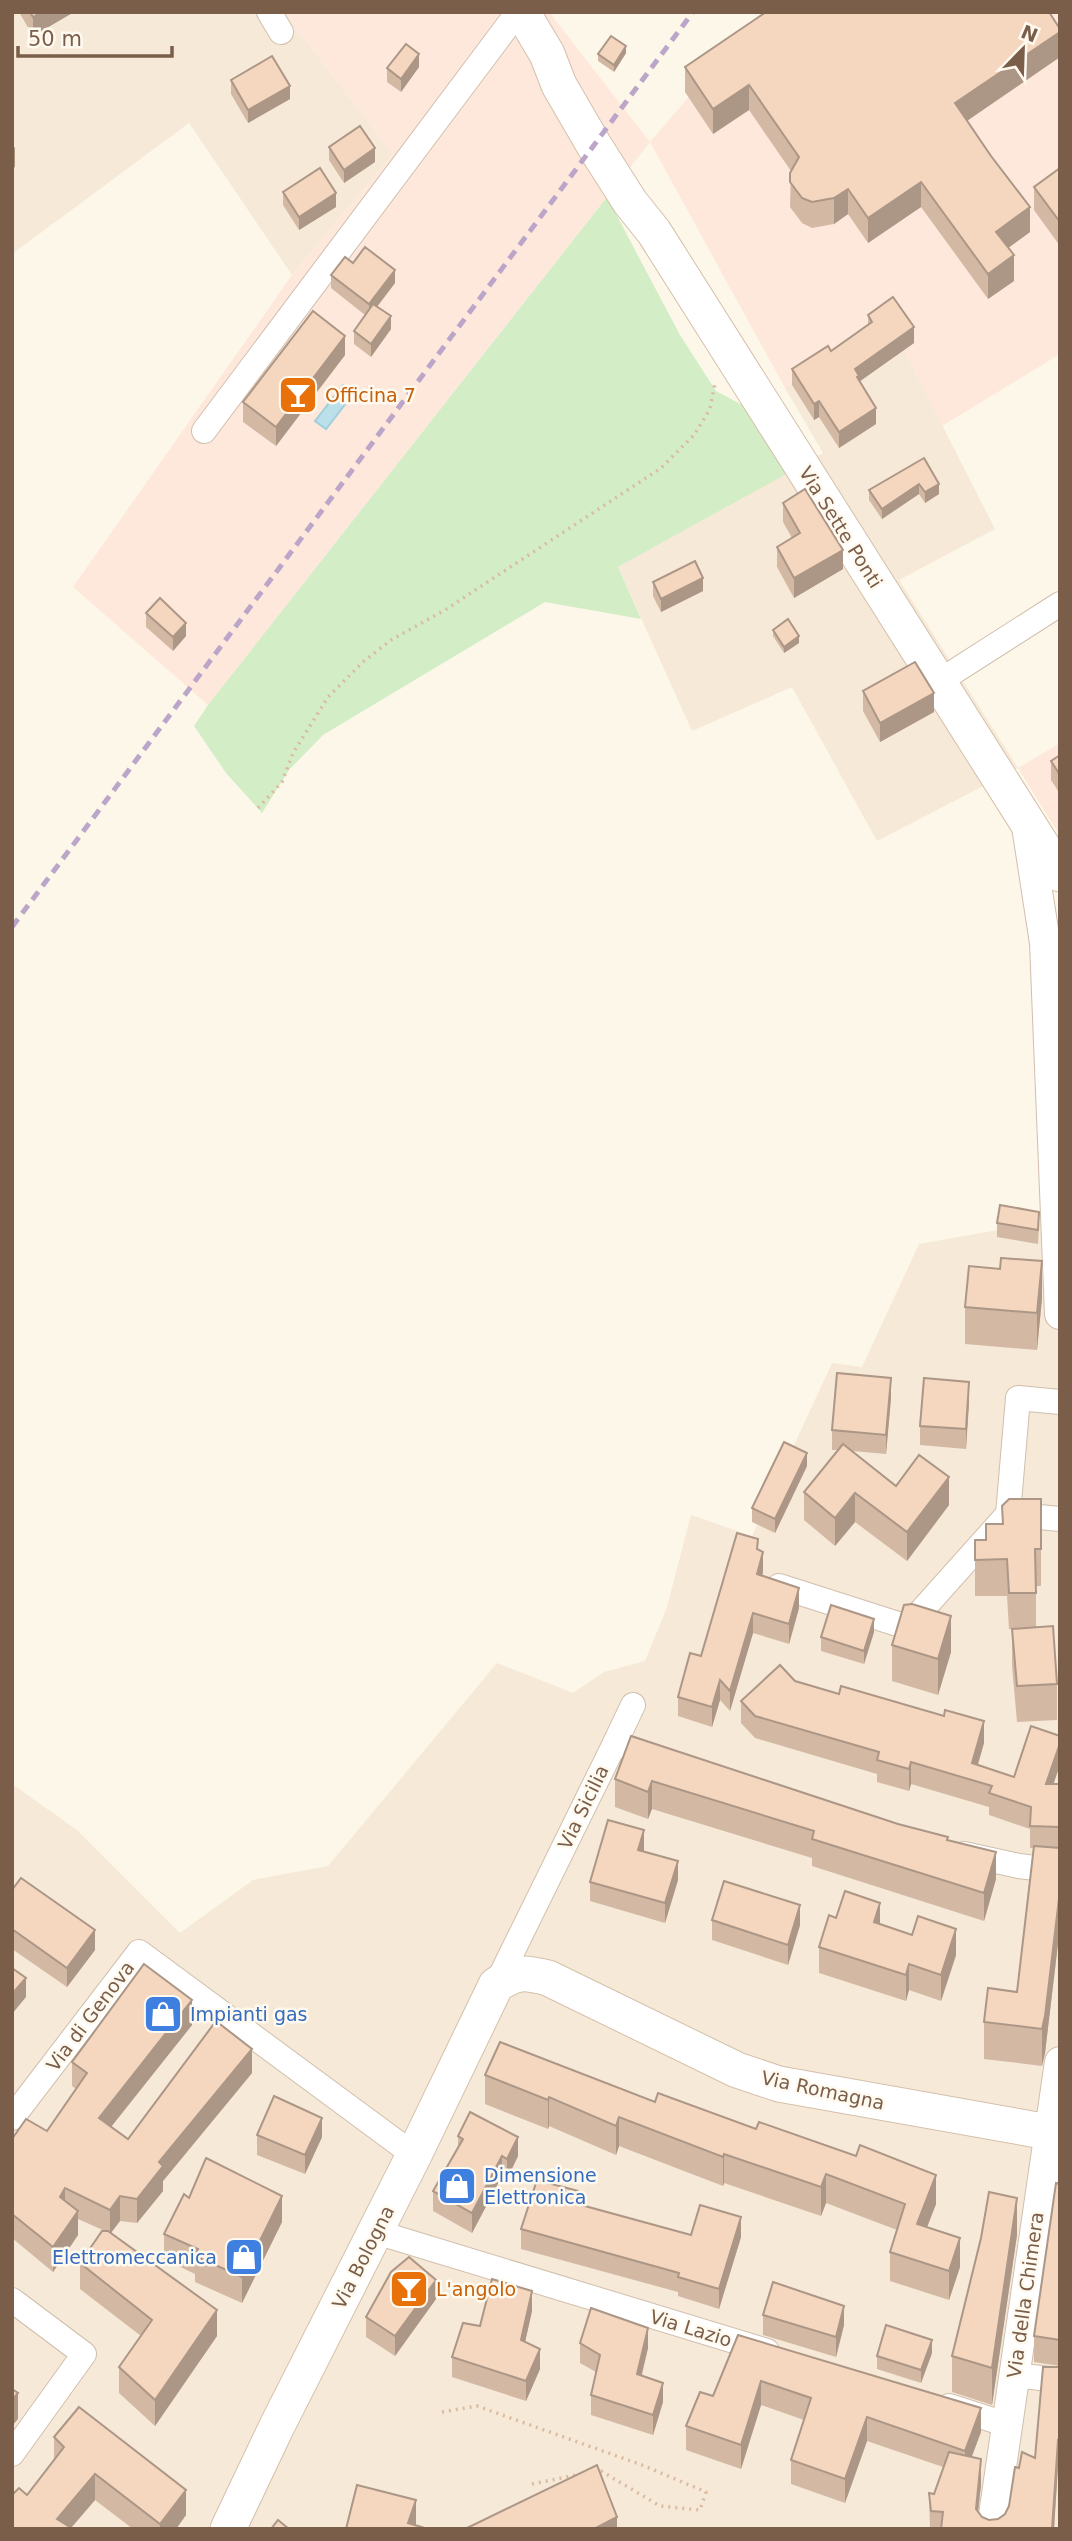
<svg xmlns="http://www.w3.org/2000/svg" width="1072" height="2541" font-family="'DejaVu Sans',sans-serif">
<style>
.residential{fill:#f6e9d7}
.commercial{fill:#fee8dc}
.green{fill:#d3edc6}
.water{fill:#bbe0e9;stroke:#a1cfdb;stroke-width:2}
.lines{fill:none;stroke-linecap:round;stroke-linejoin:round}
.minor-casing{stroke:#d1bfad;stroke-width:26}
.tertiary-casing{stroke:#d1bfad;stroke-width:32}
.secondary-casing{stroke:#d4c0ab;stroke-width:37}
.path{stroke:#dabba1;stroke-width:3.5;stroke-dasharray:2 5;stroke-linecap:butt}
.minor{stroke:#fff;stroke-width:24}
.tertiary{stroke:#fff;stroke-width:30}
.secondary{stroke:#fff;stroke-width:35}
.rail{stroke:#bba5c9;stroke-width:5;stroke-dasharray:10 7;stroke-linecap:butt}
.wall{fill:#d3b9a4}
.shaded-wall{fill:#ac9686}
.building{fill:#f5d7bf;stroke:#ac9686;stroke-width:2}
.labels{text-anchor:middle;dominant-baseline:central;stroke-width:5;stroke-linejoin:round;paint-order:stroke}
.food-label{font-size:19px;fill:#c56008;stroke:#fffaf0;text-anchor:start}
.street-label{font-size:19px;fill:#7a5e4a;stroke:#fffaf0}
.shop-label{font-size:19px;fill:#366cbe;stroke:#fffaf0;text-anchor:start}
</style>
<rect width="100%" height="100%" fill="#fdf7e9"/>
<g class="residential">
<polygon points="12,12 284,12 393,154 292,275 189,123 12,254"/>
<polygon points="885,313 995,529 899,580 1018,768 877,841 792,687 692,731 618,567 823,453 785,388"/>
<polygon points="1060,936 1060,2529 12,2529 12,1784 77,1830 180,1933 253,1880 328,1866 497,1663 573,1693 604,1672 645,1661 667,1607 691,1515 752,1536 832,1363 862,1367 919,1244 1055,1220 1045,943"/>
</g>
<g class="commercial">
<polygon points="284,12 549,12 650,142 762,12 1060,12 1060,354 942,426 885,313 785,388 650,142 208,705 73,587 292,275 393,154"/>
<polygon points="1060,743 1060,836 1018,768"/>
</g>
<polygon class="green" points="607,197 680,335 716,391 746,407 788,473 618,567 641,619 545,602 323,735 289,770 262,813 226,773 194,726 208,705"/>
<polygon class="water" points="343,385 354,393 326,429 315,421"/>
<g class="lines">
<g class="minor-casing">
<g id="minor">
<polyline points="269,12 281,32"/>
<polyline points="204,431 518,12"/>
<polyline points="938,682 1060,604"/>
<polyline points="1008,1514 1018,1398 1060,1402"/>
<polyline points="779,1586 907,1627 1008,1514 1060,1519"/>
<polyline points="615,1743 633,1705"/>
<polyline points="964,1854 1019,1866 1060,1871"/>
<polyline points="496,1985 615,1743 659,1758"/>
<polyline points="12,2118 139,1952 414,2155"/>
<polyline points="376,2232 767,2351"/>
<polyline points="12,2300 84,2354 12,2454"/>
<polyline points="1013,2375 1060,2380"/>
<polyline points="949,2406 1005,2424"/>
</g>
</g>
<g class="tertiary-casing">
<g id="tertiary">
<polyline points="1027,826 1045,943 1060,1314"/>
<polyline points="992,2529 1060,2062"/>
</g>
</g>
<g class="secondary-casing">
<g id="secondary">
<polyline points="522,12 547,54 559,85 595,147 630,202 654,232 1060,874"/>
<path d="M228,2529L276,2428L414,2155L496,1985C517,1971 524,1972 548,1978L737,2070L779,2084L1060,2134"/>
</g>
</g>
<g class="path">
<polyline points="258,808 282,782 293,753 328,697 363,662 391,640 445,610 661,468 694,435 710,409 715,383"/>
<polyline points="442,2412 477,2406 642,2465 706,2492 700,2510 660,2506 601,2471 596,2472"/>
<polyline points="532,2484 581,2474"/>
</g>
<use href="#minor" class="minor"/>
<use href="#tertiary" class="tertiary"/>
<use href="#secondary" class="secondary"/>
<polyline class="rail" points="12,927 693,12"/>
</g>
<g class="wall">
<polygon points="19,12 74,12 33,36"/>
<polygon points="1060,29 1060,57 967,121 1030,232 1008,248 1014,281 988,299 921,207 868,243 848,214 834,224 812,228 802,223 790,207 791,171 749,110 713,134 685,92 685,67"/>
<polygon points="626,53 614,72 598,61 598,54"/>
<polygon points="419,67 401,92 387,82 387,68"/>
<polygon points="231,80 290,99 248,123 231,94"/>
<polygon points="329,147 375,162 344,183 329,160"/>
<polygon points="1060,168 1060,246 1034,210 1034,187"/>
<polygon points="283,192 336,207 299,230 283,205"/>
<polygon points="353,263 395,283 377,307 391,329 371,357 354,344 354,331 365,315 331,288 331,275"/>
<polygon points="868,315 914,343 859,381 876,424 839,448 819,417 814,420 792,385 792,369 831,351 868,325"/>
<polygon points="345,355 276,446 243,422 243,402"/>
<polygon points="924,458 939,494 925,503 919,494 882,519 869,500 869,490"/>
<polygon points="783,503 843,569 794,598 777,567 777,547 792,538 783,522"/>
<polygon points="653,582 703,591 661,612 653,596"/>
<polygon points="146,613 186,636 173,651 146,627"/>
<polygon points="773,630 799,643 784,653 773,636"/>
<polygon points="863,691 934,712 880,742 863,711"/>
<polygon points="1060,755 1060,794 1051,780 1051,761"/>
<polygon points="997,1223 1039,1225 1038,1244 997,1237"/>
<polygon points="1042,1298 1037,1350 965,1344 965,1307"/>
<polygon points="891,1398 886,1454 853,1451 896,1486 949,1505 907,1561 855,1522 835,1546 804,1520 804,1492 838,1450 832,1450 832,1430"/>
<polygon points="969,1402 966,1449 920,1445 920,1426"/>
<polygon points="807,1466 775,1533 752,1522 752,1508"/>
<polygon points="1041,1499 1041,1586 1036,1586 1036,1627 1057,1684 1057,1720 1017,1722 1012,1666 1012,1629 1009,1629 1007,1596 975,1596 975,1540 986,1540 1002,1524"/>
<polygon points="758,1549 763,1572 762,1576 799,1608 789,1644 753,1633 730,1711 720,1700 712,1727 678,1716 678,1697 701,1656"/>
<polygon points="874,1632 864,1664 821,1651 821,1637"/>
<polygon points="892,1645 951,1652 938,1695 892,1681"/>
<polygon points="795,1681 984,1743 978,1765 1014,1777 1060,1784 1060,1927 1045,2053 1042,2066 984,2059 984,2022 1017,1992 1033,1848 1030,1848 1030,1829 989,1815 989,1807 911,1784 909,1791 877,1782 877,1774 755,1738 741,1723 741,1701"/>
<polygon points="631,1736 948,1840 996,1879 984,1921 812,1866 812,1858 652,1809 648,1819 615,1807 615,1779"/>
<polygon points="644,1850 644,1851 678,1880 665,1923 590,1901 590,1882"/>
<polygon points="12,1890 95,1950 67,1987 12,1949"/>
<polygon points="836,1918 880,1924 956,1955 941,2001 909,1990 906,2001 819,1973 819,1947"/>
<polygon points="712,1920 800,1925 788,1965 712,1940"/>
<polygon points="192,2025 111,2127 128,2139 252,2073 163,2181 163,2191 137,2223 120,2221 111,2233 217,2336 155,2426 119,2393 119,2367 141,2336 80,2289 80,2263 105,2231 78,2219 78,2235 53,2272 12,2238 12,2139 47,2131 76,2089 72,2086 72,2062"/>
<polygon points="485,2075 655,2102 936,2204 927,2227 960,2267 949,2300 890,2281 890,2252 897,2230 826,2203 821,2216 724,2183 723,2186 619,2146 616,2155 549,2126 548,2129 485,2104"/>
<polygon points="257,2135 322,2137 305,2174 257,2155"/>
<polygon points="458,2136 518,2156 507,2179 502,2176 472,2233 433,2211 433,2191 458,2147"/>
<polygon points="1060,2184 1060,2366 1034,2362 1034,2336"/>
<polygon points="189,2198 282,2222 242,2303 195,2282 195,2274 164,2259 164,2234"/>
<polygon points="578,2204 691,2235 741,2237 719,2309 678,2296 678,2292 521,2249 521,2229"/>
<polygon points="1017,2235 992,2405 952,2392 952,2356"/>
<polygon points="436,2299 395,2356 366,2337 366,2317"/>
<polygon points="532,2311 525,2342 540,2369 526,2401 452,2377 452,2357 480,2326"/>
<polygon points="763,2315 844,2325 836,2357 763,2335"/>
<polygon points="738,2335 981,2432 971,2457 981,2485 978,2512 982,2517 989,2520 998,2519 1005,2514 1009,2506 1019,2468 1035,2458 1060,2367 1060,2467 1058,2466 1054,2529 930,2529 929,2493 934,2494 943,2467 867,2441 845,2503 791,2484 791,2460 804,2420 761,2405 741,2469 686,2450 686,2426 713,2396"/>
<polygon points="580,2343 648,2348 642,2375 663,2402 653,2435 591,2415 591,2395 596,2372 580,2363"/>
<polygon points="932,2353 921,2383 877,2369 877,2356"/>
<polygon points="54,2437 186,2515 176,2529 133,2529 95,2500 71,2528 27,2495 54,2460"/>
</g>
<g class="shaded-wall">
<polygon points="41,12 74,12 33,36 33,17"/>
<polygon points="1060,32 1060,57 955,129 955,103"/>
<polygon points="626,46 626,53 614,72 614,65"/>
<polygon points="419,54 419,67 401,92 401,79"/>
<polygon points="749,85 749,110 713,134 713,109"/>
<polygon points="290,86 290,99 248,123 248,110"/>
<polygon points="15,147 15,167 12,169 12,149"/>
<polygon points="375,148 375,162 344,183 344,170"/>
<polygon points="921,182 921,207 868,243 868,218"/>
<polygon points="848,189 848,214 834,224 834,198"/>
<polygon points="336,193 336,207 299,230 299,217"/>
<polygon points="1030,207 1030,232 996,257 996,232"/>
<polygon points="1014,255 1014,281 988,299 988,274"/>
<polygon points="395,270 395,283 369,317 369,304"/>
<polygon points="391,316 391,329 371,357 371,344"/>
<polygon points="914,327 914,343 859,382 859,392 855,369"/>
<polygon points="345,336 345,355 276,446 276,427"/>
<polygon points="819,401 819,417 814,420 814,404"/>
<polygon points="876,408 876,424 839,448 839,432"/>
<polygon points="919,484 919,494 882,519 882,509"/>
<polygon points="939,484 939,494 925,503 925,492"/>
<polygon points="843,550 843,569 794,598 794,578"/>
<polygon points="703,578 703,591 661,612 661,599"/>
<polygon points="186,623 186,636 173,651 173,637"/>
<polygon points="799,636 799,643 784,653 784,647"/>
<polygon points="934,693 934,712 880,742 880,723"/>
<polygon points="1042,1261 1042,1298 1037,1350 1037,1313"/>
<polygon points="891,1378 891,1398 886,1454 886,1435"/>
<polygon points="969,1382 969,1402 966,1449 966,1429"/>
<polygon points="807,1453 807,1466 775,1533 775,1519"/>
<polygon points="949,1477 949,1505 907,1561 907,1532"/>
<polygon points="855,1493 855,1522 835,1546 835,1518"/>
<polygon points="763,1552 763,1572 757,1594 757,1574"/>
<polygon points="799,1588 799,1608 789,1644 789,1624"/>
<polygon points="753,1613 753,1633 730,1711 730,1691"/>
<polygon points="951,1616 951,1652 938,1695 938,1659"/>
<polygon points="874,1619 874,1632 864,1664 864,1651"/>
<polygon points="720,1680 720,1700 712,1727 712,1707"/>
<polygon points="984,1721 984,1743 973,1780 972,1763"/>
<polygon points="1060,1743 1060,1765 1046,1806 1046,1784"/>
<polygon points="911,1762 911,1784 909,1791 909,1769"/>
<polygon points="652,1781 652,1809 648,1819 648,1792"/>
<polygon points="644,1830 644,1850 638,1869 638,1850"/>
<polygon points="996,1852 996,1879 984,1921 984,1893"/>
<polygon points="678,1861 678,1880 665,1923 665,1903"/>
<polygon points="1060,1890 1060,1927 1045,2053 1042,2066 1042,2029"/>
<polygon points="880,1903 880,1929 874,1922"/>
<polygon points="800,1905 800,1925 788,1965 788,1945"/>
<polygon points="956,1929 956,1955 941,2001 941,1975"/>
<polygon points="95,1930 95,1950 67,1987 67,1968"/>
<polygon points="909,1964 909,1990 906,2001 906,1975"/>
<polygon points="26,1978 26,1997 12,2014 12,1994"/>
<polygon points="192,2000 192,2025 99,2142 99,2118"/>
<polygon points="252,2049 252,2073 163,2181 163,2191 137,2223 137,2199 159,2162"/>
<polygon points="549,2097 549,2126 548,2129 548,2100"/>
<polygon points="619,2117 619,2146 616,2155 616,2126"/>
<polygon points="322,2118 322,2137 305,2174 305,2155"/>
<polygon points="518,2137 518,2156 507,2179 507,2159"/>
<polygon points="724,2154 724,2183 723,2186 723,2157"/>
<polygon points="502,2156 502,2176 472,2233 472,2213"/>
<polygon points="826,2174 826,2203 821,2216 821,2187"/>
<polygon points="936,2175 936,2204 917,2253 917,2224"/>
<polygon points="65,2188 65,2213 60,2197"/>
<polygon points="578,2191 578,2210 574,2203"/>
<polygon points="120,2196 120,2221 110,2234 110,2210"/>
<polygon points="282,2196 282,2222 242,2303 242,2277"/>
<polygon points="1017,2198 1017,2235 992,2405 992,2368"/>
<polygon points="78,2211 78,2235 53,2272 53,2247"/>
<polygon points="741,2217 741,2237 719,2309 719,2289"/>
<polygon points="960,2238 960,2267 949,2300 949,2271"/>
<polygon points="436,2280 436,2299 395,2356 395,2336"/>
<polygon points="532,2291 532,2311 521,2360 521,2340"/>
<polygon points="844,2306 844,2325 836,2357 836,2337"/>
<polygon points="217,2310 217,2336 155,2426 155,2400"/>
<polygon points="648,2328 648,2348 637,2393 637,2374"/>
<polygon points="932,2340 932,2353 921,2383 921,2370"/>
<polygon points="540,2349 540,2369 526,2401 526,2381"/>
<polygon points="761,2381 761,2405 741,2469 741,2445"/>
<polygon points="663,2383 663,2402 653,2435 653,2415"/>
<polygon points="18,2393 18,2419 12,2426 12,2400"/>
<polygon points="981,2408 981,2432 965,2475 965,2451"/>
<polygon points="867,2417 867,2441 845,2503 845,2479"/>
<polygon points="1058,2440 1058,2466 1054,2529 1052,2529"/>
<polygon points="981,2459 981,2485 976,2529 976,2509"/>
<polygon points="95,2474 95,2500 70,2529 57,2519"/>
<polygon points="186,2490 186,2515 176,2529 160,2529 160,2524"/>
<polygon points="416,2500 416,2526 408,2523"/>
<polygon points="617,2517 617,2529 594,2529"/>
</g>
<g class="building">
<polygon points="30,12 41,12 33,17"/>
<polygon points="766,12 1049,12 1060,29 1060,32 955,103 991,156 1030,207 996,232 1014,255 988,274 921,182 868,218 848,189 834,198 812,202 802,198 790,182 790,173 799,157 749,85 713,109 685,67"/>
<polygon points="611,36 626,46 614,65 598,54"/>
<polygon points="406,44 419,54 401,79 387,68"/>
<polygon points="272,56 290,86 248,110 231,80"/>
<polygon points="360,126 375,148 344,170 329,147"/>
<polygon points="320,168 336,193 299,217 283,192"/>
<polygon points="1060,168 1060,222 1034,187"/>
<polygon points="365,247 395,270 369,304 331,275 345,257 353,263"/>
<polygon points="893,297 914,327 855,369 859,376 857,377 876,408 839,432 819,401 814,404 792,369 828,346 831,351 872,322 868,315"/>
<polygon points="373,304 391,316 371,344 354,331"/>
<polygon points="313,311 345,336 276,427 243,402"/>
<polygon points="924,458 939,484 925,492 919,484 882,509 869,490"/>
<polygon points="805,489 843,550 794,578 777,547 800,533 783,503"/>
<polygon points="695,561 703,578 661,599 653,582"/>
<polygon points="160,598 186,623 173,637 146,613"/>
<polygon points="788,619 799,636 784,647 773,630"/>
<polygon points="915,662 934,693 880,723 863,691"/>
<polygon points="1060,755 1060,775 1051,761"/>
<polygon points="1000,1205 1039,1212 1038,1230 997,1223"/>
<polygon points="1001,1258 1042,1261 1037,1313 965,1307 969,1266 1000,1269"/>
<polygon points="837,1373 891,1378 886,1435 832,1430"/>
<polygon points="924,1378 969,1382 966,1429 920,1426"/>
<polygon points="784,1442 807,1453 775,1519 752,1508"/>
<polygon points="843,1444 896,1486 919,1455 949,1477 907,1532 855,1493 835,1518 804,1492"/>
<polygon points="1009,1499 1041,1499 1041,1549 1035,1549 1036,1593 1009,1593 1007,1559 975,1560 975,1540 986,1540 986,1524 1003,1524 1002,1506"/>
<polygon points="737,1533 758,1539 757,1549 763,1552 757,1574 799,1588 789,1624 753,1613 730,1691 720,1680 712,1707 678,1697 690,1653 701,1656"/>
<polygon points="912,1604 951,1616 938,1659 892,1645 904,1605"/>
<polygon points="831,1605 874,1619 864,1651 821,1637"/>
<polygon points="1053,1626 1057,1684 1017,1686 1012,1629"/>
<polygon points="780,1665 795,1681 839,1694 841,1686 944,1716 945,1710 984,1721 972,1763 1014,1777 1031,1726 1060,1736 1060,1743 1046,1784 1060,1784 1060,1827 1030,1826 1031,1807 989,1793 992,1786 911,1762 909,1769 877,1760 879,1752 755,1716 741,1701"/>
<polygon points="631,1736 898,1824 948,1837 947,1840 996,1852 984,1893 812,1839 814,1831 652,1781 648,1792 615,1779"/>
<polygon points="608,1820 644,1830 638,1850 678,1861 665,1903 590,1882"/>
<polygon points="1034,1846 1060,1848 1060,1890 1045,2016 1042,2029 984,2022 988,1988 1017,1992"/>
<polygon points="21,1878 95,1930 67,1968 12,1929 12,1890"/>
<polygon points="724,1881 800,1905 788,1945 712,1920"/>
<polygon points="845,1891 880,1903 874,1922 912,1935 918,1916 956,1929 941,1975 909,1964 906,1975 819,1947 829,1915 836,1918"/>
<polygon points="144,1964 192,2000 99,2118 128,2139 216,2021 252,2049 159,2162 163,2166 137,2199 120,2196 110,2210 65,2188 60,2197 78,2211 53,2247 12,2214 12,2139 26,2119 47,2131 87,2073 72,2062"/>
<polygon points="12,1968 26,1978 12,1994"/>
<polygon points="500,2042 655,2102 658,2093 756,2129 759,2122 856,2156 860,2145 936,2175 917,2224 960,2238 949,2271 890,2252 905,2204 826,2174 821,2187 724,2154 723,2157 619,2117 616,2126 549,2097 548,2100 485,2075"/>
<polygon points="274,2096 322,2118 305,2155 257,2135"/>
<polygon points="470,2112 518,2137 507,2159 502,2156 472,2213 433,2191 463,2139 458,2136"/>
<polygon points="206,2158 282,2196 242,2277 195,2256 198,2249 164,2234 184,2194 189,2198"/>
<polygon points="537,2180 578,2191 574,2203 691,2235 700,2205 741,2217 719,2289 678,2277 679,2273 521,2229"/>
<polygon points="1056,2183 1060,2184 1060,2340 1034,2336"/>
<polygon points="989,2192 1017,2198 992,2368 952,2356 981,2238"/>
<polygon points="102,2231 108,2231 217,2310 155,2400 119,2367 152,2320 80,2263"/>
<polygon points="409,2257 436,2280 395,2336 366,2317 391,2272"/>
<polygon points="492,2279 532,2291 521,2340 540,2349 526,2381 452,2357 463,2323 480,2326"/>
<polygon points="773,2282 844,2306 836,2337 763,2315"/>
<polygon points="591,2308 648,2328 637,2374 663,2383 653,2415 591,2395 600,2355 580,2343"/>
<polygon points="886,2325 932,2340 921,2370 877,2356"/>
<polygon points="738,2335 981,2408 965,2451 867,2417 845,2479 791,2460 811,2398 761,2381 741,2445 686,2426 700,2392 713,2396"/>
<polygon points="1043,2367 1060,2367 1060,2441 1058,2440 1052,2529 941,2529 943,2512 931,2511 929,2493 934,2494 949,2452 981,2459 976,2509 982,2517 989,2520 998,2519 1005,2514 1009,2506 1015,2467 1019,2468 1022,2452 1035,2458"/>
<polygon points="12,2389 18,2393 12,2400"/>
<polygon points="79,2407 186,2490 160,2524 95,2474 57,2519 73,2529 12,2529 12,2495 19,2488 27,2495 64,2447 54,2437"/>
<polygon points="597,2465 617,2517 594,2529 465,2529"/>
<polygon points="357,2485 416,2500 408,2523 428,2529 346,2529"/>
<polygon points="278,2520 289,2529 271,2529"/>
</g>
<defs>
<g id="bar-square" transform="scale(2.0125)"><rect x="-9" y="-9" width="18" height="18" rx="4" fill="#e8710a" stroke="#fffaf0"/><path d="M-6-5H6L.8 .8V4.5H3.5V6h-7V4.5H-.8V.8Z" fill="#fff"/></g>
<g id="shop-square" transform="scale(2.0125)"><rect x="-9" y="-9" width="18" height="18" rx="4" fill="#3f7fe0" stroke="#fffaf0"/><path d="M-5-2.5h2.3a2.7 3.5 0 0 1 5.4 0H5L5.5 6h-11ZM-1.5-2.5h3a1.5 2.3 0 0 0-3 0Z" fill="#fff"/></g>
</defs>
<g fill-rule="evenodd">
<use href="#bar-square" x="298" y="395"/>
<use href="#shop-square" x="163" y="2014"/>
<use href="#shop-square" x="457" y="2186"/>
<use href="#shop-square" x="244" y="2257"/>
<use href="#bar-square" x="409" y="2289"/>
</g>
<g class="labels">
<g class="food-label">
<text x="325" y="395">Officina 7</text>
<text x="436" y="2289">L'angolo</text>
</g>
<g class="street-label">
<text transform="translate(841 527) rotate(58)">Via Sette Ponti</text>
<text transform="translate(583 1807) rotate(-64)">Via Sicilia</text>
<text transform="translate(90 2016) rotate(-53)">Via di Genova</text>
<text transform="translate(823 2090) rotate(12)">Via Romagna</text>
<text transform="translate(363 2257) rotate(-63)">Via Bologna</text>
<text transform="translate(1025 2295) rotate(-82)">Via della Chimera</text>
<text transform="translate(691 2328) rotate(17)">Via Lazio</text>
</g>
<g class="shop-label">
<text x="190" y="2014">Impianti gas</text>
<text x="484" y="2175">Dimensione<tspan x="484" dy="22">Elettronica</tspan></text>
<text x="217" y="2257" text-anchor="end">Elettromeccanica</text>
</g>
</g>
<rect width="1072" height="2541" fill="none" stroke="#7a5e4a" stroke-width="28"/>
<g transform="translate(1023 49) rotate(23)" stroke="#fffaf0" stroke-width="5" paint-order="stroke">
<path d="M0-5L12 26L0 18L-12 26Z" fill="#7a5e4a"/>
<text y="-10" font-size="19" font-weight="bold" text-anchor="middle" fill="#7a5e4a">N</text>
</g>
<path d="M18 46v10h154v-10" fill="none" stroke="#7a5e4a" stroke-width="3.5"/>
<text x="28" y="46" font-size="21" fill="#7a5e4a" stroke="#fffaf0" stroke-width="5" paint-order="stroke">50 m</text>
</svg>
